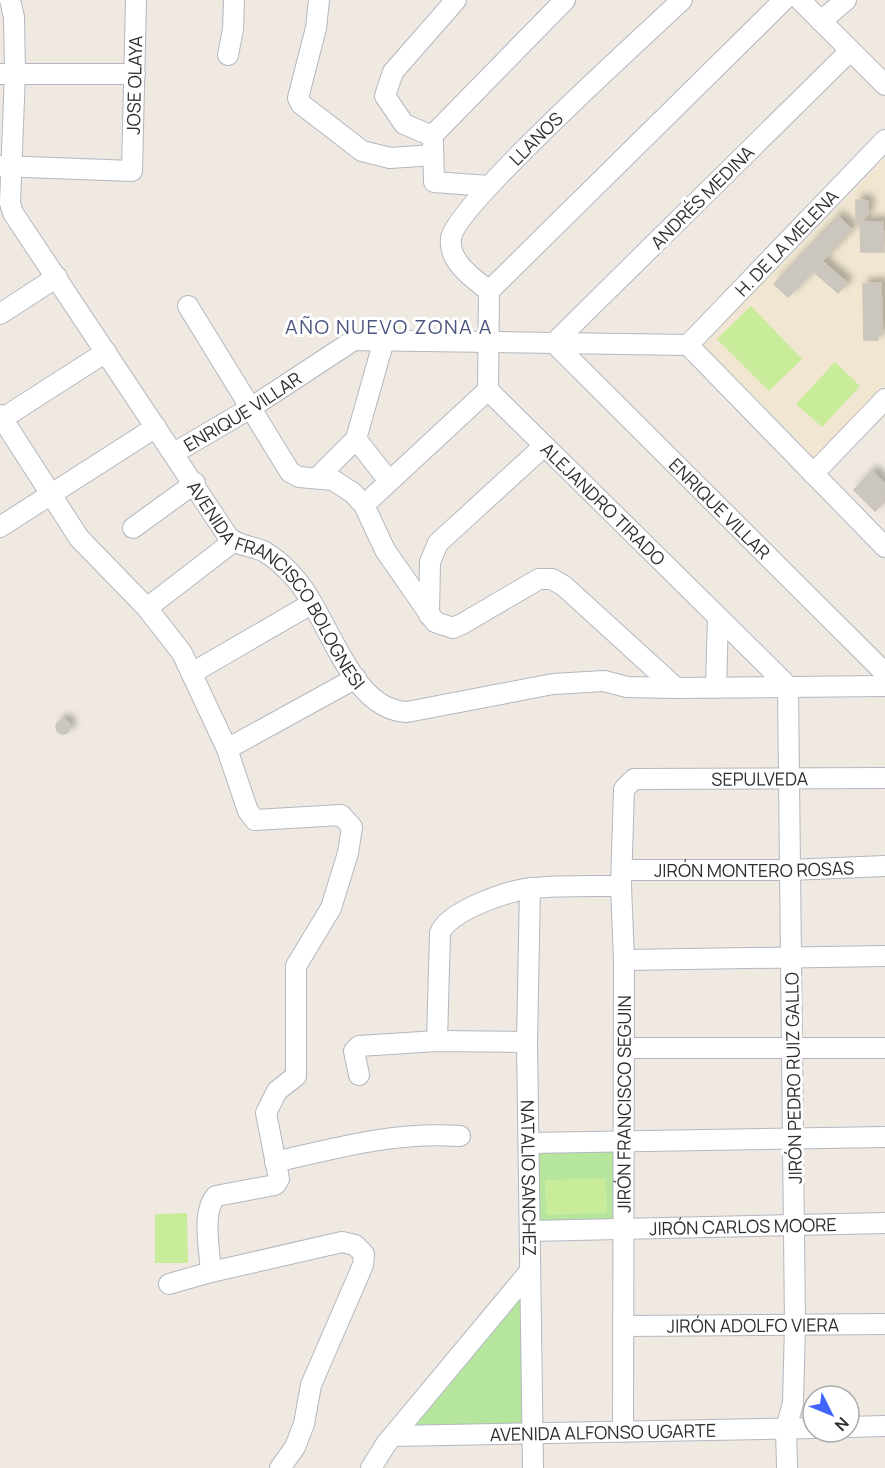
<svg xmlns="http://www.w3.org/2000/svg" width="885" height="1468" font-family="Manrope,sans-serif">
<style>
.education{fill:#f0e6d1}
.green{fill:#b6e59e}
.pitch{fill:#c9ec9a}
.building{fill:#cbc7bf;stroke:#cbc5ba;stroke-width:1.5;filter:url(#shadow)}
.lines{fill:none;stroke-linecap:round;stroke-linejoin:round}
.minor-casing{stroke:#b4b7c1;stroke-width:22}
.minor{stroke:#fff;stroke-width:20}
.labels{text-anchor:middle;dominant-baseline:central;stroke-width:6;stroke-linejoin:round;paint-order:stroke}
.street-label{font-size:18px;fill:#2e2e2e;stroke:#fff}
.neighbourhood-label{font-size:20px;letter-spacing:1.5px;fill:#4d5680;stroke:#fff}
</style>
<defs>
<filter id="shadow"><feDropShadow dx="5.5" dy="-5.5" stdDeviation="3" flood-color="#0004"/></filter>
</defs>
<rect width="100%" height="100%" fill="#efe9e1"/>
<polygon class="education" points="885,159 885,388 815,464 699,346"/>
<g class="green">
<polygon points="535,1149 617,1149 616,1222 535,1222"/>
<polygon points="520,1295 524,1424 410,1426"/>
</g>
<g class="pitch">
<polygon points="751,306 802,359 769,391 717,339"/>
<polygon points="835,362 860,386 822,427 796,404"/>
<polygon points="606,1178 607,1213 546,1215 545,1180"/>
<polygon points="187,1213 188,1263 155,1263 155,1214"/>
</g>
<g class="building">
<polygon points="856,200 868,201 868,213 856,226"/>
<polygon points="838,216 852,230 822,261 847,283 838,293 813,271 788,297 774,284"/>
<polygon points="860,222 883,222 884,252 861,252"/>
<polygon points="881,283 882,332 878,332 878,340 864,340 863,284"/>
<polygon points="872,471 885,484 885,501 875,511 854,490"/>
<circle cx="63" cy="727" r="7"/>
</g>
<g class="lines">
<g class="minor-casing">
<g id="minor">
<path id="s1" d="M10,0L14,17L15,73L10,203L13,213L229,538C238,546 253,546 263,551C274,557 284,566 292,575C328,611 348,710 407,712L553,684L604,681L627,687L676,688L885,686"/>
<polyline points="319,0 316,28 298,98 301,104 362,151 390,158 433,155"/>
<polyline points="800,0 885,85"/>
<polyline points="821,21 846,0"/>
<path id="s2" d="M850,51L554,343L885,673"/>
<polyline points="228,55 233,29 234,0"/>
<polyline points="0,74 135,74"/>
<polyline points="432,136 565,0"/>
<polyline points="432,136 404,124 385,96 393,72 456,0"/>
<polyline points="433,142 434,182 489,186"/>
<path id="s3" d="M0,166L132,171L136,0"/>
<path id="s4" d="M489,291L488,390L788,686"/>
<polyline points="489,291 784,0"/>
<path id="s5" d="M489,291C473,278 448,262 451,238C456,205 646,34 682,0"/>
<polyline points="188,306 290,472 299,477 333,480 353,493 364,505 385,550 435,622 453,628 462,624 539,579 552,579 564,586 676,688"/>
<polyline points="0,314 57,277"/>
<path id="s6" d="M688,345L885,140"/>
<polyline points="688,345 885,547"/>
<path d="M0,415L79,538L147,608L182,653L227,749L248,811L255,820L341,815L352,827L348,853L331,908L296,966V1076L277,1091L266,1113L279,1179L275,1185L216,1196C201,1212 210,1251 211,1272"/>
<polyline points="0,420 106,352"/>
<polyline points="356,439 389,481"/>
<path id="s7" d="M174,453L249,409L354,340L688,345"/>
<polyline points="813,474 885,399"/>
<polyline points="317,478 356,439 384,340"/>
<polyline points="364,505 488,390"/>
<polyline points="0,527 156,427"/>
<polyline points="133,528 195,483"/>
<polyline points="147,608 234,541"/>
<polyline points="429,615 430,562 438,543 543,447"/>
<polyline points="192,673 311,604"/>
<polyline points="716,687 718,617"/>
<polyline points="227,749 356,678"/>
<path id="s8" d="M622,870H790L885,866"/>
<path id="s9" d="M530,888L527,1042L533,1468"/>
<polyline points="624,960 885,956"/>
<path d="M437,1041L440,933C448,911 509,890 533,888C562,885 592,886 621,886"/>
<polyline points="624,1048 885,1048"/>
<polyline points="359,1075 354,1051 359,1046 437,1041 527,1042"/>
<polyline points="529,1143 885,1137"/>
<path d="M275,1162C336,1148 397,1131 460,1136"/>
<path id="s10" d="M530,1231L885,1223"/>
<polyline points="169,1284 211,1272 342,1242 355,1245 364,1254 363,1265 311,1385 304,1424 295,1447 280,1468"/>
<path id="s11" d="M623,1326L885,1324"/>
<polyline points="849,1427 885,1426"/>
<path id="s12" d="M623,1432L624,960L621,886L624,789L634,779L885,778"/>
<path id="s13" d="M393,1436L813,1428"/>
<polyline points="371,1468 386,1444 530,1271"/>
<polyline points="787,1468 786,1428 793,1403 795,1325 788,686"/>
</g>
</g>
<use href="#minor" class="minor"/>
</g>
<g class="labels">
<g class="street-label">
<text stroke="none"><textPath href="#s3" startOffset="218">JOSE OLAYA</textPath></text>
<text stroke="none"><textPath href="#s5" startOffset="200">LLANOS</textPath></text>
<text transform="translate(702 197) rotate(-45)">ANDRÉS MEDINA</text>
<text stroke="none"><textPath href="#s6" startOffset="142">H. DE LA MELENA</textPath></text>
<text stroke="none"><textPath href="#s7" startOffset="80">ENRIQUE VILLAR</textPath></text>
<text stroke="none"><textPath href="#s4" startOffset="261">ALEJANDRO TIRADO</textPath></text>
<text stroke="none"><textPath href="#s2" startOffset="650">ENRIQUE VILLAR</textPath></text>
<text stroke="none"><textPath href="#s1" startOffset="674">AVENIDA FRANCISCO BOLOGNESI</textPath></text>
<text stroke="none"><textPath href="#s12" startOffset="783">SEPULVEDA</textPath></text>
<text stroke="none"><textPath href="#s8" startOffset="132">JIRÓN MONTERO ROSAS</textPath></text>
<text transform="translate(793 1078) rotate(-91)">JIRÓN PEDRO RUIZ GALLO</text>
<text stroke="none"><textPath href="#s12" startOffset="328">JIRÓN FRANCISCO SEGUIN</textPath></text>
<text stroke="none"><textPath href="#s9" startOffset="290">NATALIO SANCHEZ</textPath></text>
<text stroke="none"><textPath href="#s10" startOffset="213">JIRÓN CARLOS MOORE</textPath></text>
<text stroke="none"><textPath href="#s11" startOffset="130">JIRÓN ADOLFO VIERA</textPath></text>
<text stroke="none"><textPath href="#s13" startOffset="210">AVENIDA ALFONSO UGARTE</textPath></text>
</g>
<g class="neighbourhood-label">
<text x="389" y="326">AÑO NUEVO ZONA A</text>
</g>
</g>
<g transform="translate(831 1414) rotate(133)"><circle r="28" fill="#ffffff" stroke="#ababab" stroke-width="1.5"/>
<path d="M0-4.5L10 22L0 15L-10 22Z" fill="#4264fb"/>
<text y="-9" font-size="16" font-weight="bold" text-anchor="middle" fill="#2e2e2e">N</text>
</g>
</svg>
